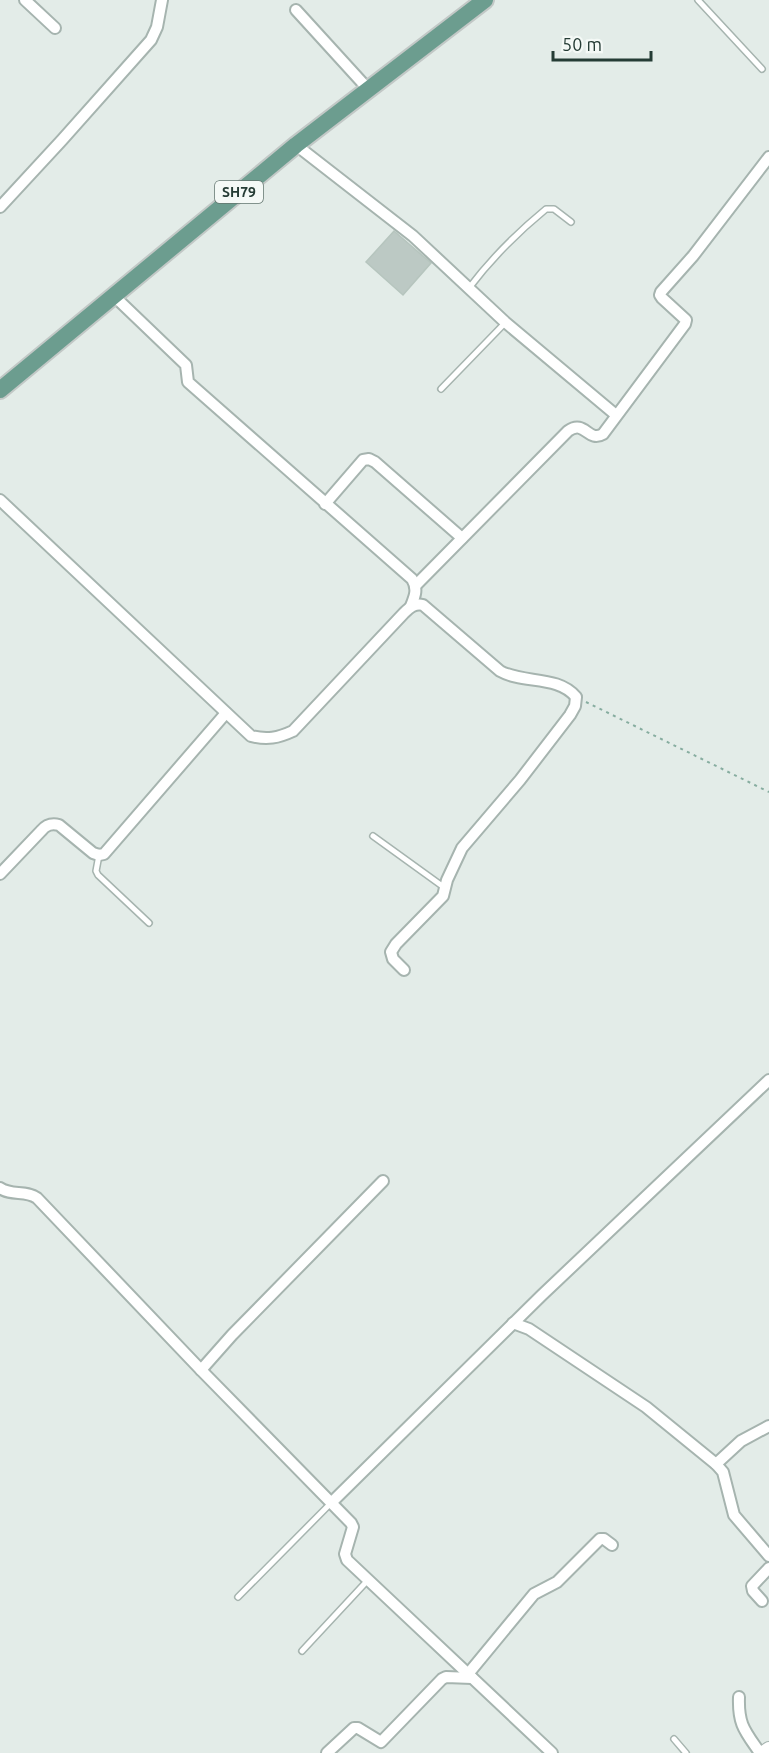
<svg xmlns="http://www.w3.org/2000/svg" width="769" height="1753" font-family="Ubuntu,sans-serif">
<style>
.building{fill:#bcc9c4;stroke:#b6c5be;stroke-width:1.5}
.lines{fill:none;stroke-linecap:round;stroke-linejoin:round}
.service-casing{stroke:#a6b4af;stroke-width:8}
.minor-casing{stroke:#a6b4af;stroke-width:14}
.tertiary-casing{stroke:#a6b4af;stroke-width:16}
.primary-casing{stroke:#c2c8c6;stroke-width:20}
.path{stroke:#87ada0;stroke-width:2;stroke-dasharray:3 4.5;stroke-linecap:butt}
.service{stroke:#fff;stroke-width:5}
.minor{stroke:#fff;stroke-width:10}
.tertiary{stroke:#fff;stroke-width:14}
.primary{stroke:#6c9d8f;stroke-width:16}
.labels{text-anchor:middle;dominant-baseline:central;stroke-width:4.5;stroke-linejoin:round;paint-order:stroke}
.shield{fill:#f4f9f6;stroke:#63756f;stroke-width:1.5}
.shield-label{font-size:14px;font-weight:bold;fill:#253c35}
</style>
<rect width="100%" height="100%" fill="#e3ece8"/>
<polygon class="building" points="394,231 431,263 403,295 366,262"/>
<g class="lines">
<g class="service-casing">
<g id="service">
<polyline points="698,0 762,69"/>
<path d="M469,288C491,259 518,232 546,209H554L571,222"/>
<polyline points="441,389 505,323"/>
<polyline points="373,836 445,888"/>
<polyline points="99,855 96,871 98,875 149,923"/>
<polyline points="238,1597 332,1502"/>
<polyline points="302,1651 368,1580"/>
<polyline points="674,1739 686,1753"/>
</g>
</g>
<g class="minor-casing">
<g id="minor">
<polyline points="25,0 55,28"/>
<polyline points="296,10 368,89"/>
<polyline points="296,145 413,236 505,322 616,415"/>
<polyline points="0,207 62,140 151,40 157,27 162,0"/>
<path d="M114,296L186,365L188,382L412,579C418,589 415,596 411,606"/>
<path d="M0,500L251,736C267,740 278,738 293,731L404,613C410,607 415,603 423,605L500,671C523,684 558,675 576,697L575,706L570,715L520,780L462,848L447,880L443,896L396,944L391,952L393,959L404,970"/>
<polyline points="325,504 363,460 369,459 375,462 462,538"/>
<path d="M416,585L568,431C585,419 588,443 603,434L685,324L686,320L662,298L660,295L661,292L693,256L769,157"/>
<path d="M0,874L41,831C46,825 51,823 59,825L93,853L99,855L104,854L226,713"/>
<path d="M0,1188C11,1196 26,1190 37,1198L201,1370L351,1523L353,1527L345,1554L347,1560L552,1753"/>
<polyline points="513,1323 529,1329 646,1407 716,1464 723,1472 734,1515 769,1556"/>
<polyline points="201,1370 232,1335 383,1181"/>
<polyline points="716,1464 741,1441 769,1426"/>
<polyline points="332,1502 542,1295 769,1080"/>
<polyline points="762,1601 753,1591 752,1586 769,1568"/>
<polyline points="468,1674 534,1594 557,1582 600,1539 604,1539 612,1545"/>
<path d="M739,1697C738,1725 745,1731 760,1753"/>
<polyline points="327,1753 354,1728 358,1728 381,1742 442,1679 446,1677 472,1678"/>
</g>
</g>
<g class="tertiary-casing">
<polyline id="tertiary" points="763,1753 769,1749"/>
</g>
<g class="primary-casing">
<polyline id="primary" points="0,390 296,145 485,0"/>
</g>
<polyline class="path" points="586,702 769,792"/>
<use href="#service" class="service"/>
<use href="#minor" class="minor"/>
<use href="#tertiary" class="tertiary"/>
<use href="#primary" class="primary"/>
</g>
<g class="labels">
<rect class="shield" x="215" y="181" width="48" height="22" rx="4.5"/>
<g class="shield-label">
<text x="239" y="192">SH79</text>
</g>
</g>
<path d="M553 51v9h98v-9" fill="none" stroke="#253c35" stroke-width="3"/>
<text x="562" y="51" font-size="18" fill="#253c35" stroke="#f4f9f6" stroke-width="4.5" paint-order="stroke">50 m</text>
</svg>
